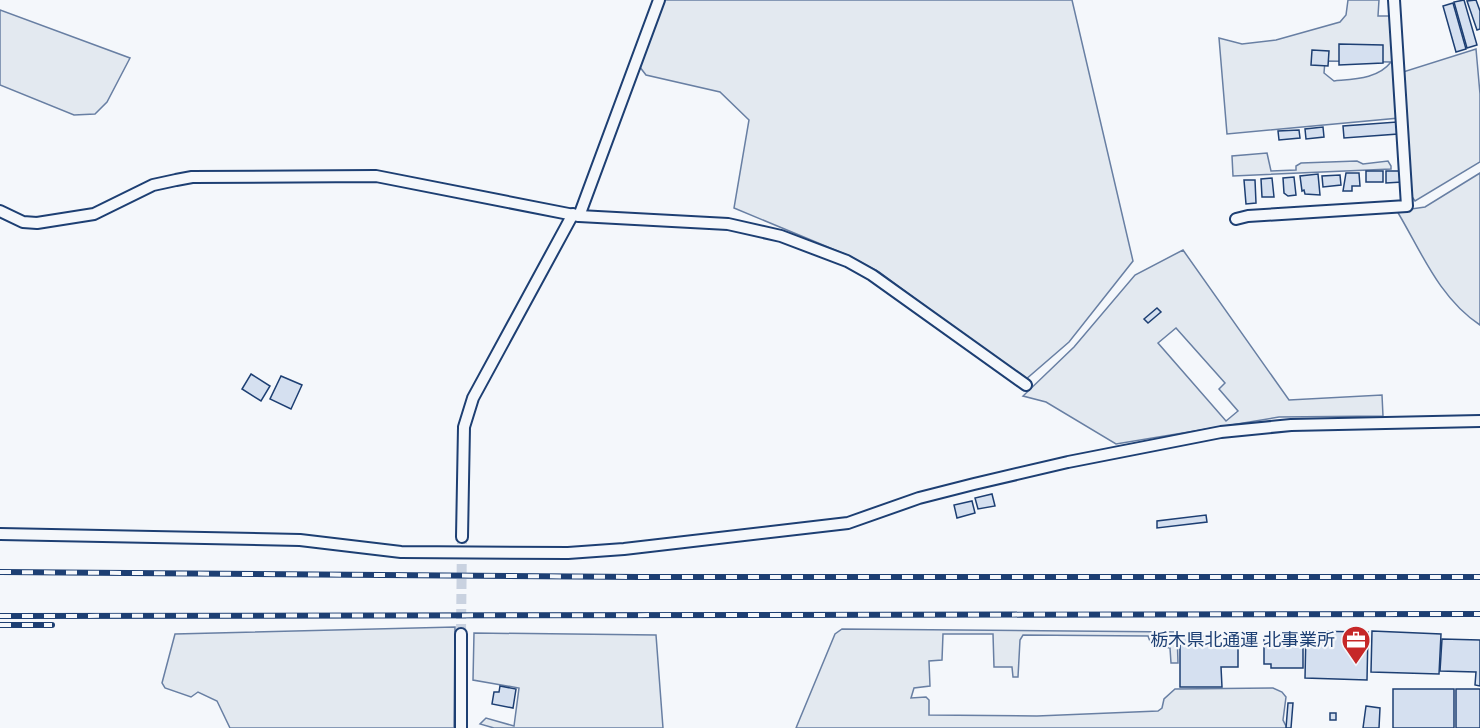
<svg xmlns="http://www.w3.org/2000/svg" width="1480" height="728" font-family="'Varela Round','Noto Sans JP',sans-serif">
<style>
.green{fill:#e3e9f0;stroke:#687fa3;stroke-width:1.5;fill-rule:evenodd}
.building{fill:#d5e0f0;stroke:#1d3f73;stroke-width:1.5}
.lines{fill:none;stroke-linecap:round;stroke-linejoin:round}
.street-tunnel{stroke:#c9d2e0;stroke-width:10;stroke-dasharray:10 5;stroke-linecap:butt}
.street-casing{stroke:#1d3f73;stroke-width:14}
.street{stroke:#f4f7fb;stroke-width:10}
.rail-casing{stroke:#1d3f73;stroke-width:6}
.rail{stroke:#f4f7fb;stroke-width:4;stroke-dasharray:11;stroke-linecap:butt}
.labels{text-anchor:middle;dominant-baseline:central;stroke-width:4.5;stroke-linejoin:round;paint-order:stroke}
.poi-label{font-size:18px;fill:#1d3f73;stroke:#f4f7fb;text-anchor:end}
</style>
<rect width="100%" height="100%" fill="#f4f7fb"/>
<g class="green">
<polygon points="659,0 1072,0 1133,261 1069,342 1025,380 879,272 847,255 734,208 749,120 720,92 646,75 636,62"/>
<path d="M1348,0H1379L1378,16H1390L1399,118L1227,134L1219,38L1242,44L1276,40L1340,22L1346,15ZM1325,61L1391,62C1378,79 1354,79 1334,81L1324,73Z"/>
<polygon points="0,10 130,58 107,102 95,114 74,115 0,85"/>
<polygon points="1476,49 1480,94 1480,162 1415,201 1410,194 1403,72"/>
<polygon points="1267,153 1271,171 1296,170 1296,166 1301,163 1357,161 1363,164 1388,161 1391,166 1391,169 1233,176 1232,156"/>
<path d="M1480,173V325C1439,298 1421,251 1397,211L1425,207Z"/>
<path d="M1183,250L1289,400L1382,395L1383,416L1279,417L1116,444L1046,402L1023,396L1074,347L1135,275ZM1176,328L1225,383L1219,389L1238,411L1226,421L1158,343Z"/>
<polygon points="455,627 454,728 230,728 217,701 198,692 191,697 165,688 162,683 175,634"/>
<polygon points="842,629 1177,632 1178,663 1171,663 1170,648 1151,644 1148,636 1023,635 1020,640 1018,677 1013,677 1012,667 994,667 993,634 943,634 942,660 929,661 930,686 914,688 911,698 926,697 929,700 929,715 1037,716 1158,711 1162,708 1164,699 1175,689 1273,688 1282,692 1286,697 1283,720 1287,728 796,728 835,634"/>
<polygon points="474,633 656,635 663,728 494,728 480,724 486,718 514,726 519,688 473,680"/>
</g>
<g class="building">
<polygon points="1464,0 1477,45 1467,48 1454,2"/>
<polygon points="1476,0 1480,11 1480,29 1477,30 1467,1"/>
<polygon points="1453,3 1466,49 1456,52 1443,6"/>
<polygon points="1339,44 1383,45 1383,63 1339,65"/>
<polygon points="1312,50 1329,51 1328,66 1311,65"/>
<polygon points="1397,122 1398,134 1344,138 1343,126"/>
<polygon points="1323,127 1324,137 1306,139 1305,129"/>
<polygon points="1299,130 1300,138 1279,140 1278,131"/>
<rect x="1366" y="171" width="17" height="11"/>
<polygon points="1386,171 1402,171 1402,182 1386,183"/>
<polygon points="1346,173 1359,173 1360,186 1352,186 1352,191 1343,191"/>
<polygon points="1318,174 1320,195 1305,194 1304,190 1302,191 1300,176"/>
<polygon points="1340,175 1341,185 1323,187 1322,176"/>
<polygon points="1294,177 1296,195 1288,196 1284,193 1283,178"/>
<polygon points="1272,178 1274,197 1262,197 1261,179"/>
<polygon points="1244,180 1255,180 1256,203 1246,204"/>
<polygon points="1157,308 1161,312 1148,323 1144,319"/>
<polygon points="251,374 270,386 261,401 242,389"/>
<polygon points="281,376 302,385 291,409 270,399"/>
<polygon points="992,494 995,506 978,509 975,498"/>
<polygon points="972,501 975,513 957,518 954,505"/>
<polygon points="1206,515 1207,522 1157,528 1157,521"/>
<polygon points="1306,631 1368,632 1367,680 1305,678"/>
<polygon points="1372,631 1441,634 1439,674 1371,672"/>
<polygon points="1180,636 1238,636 1238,667 1221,667 1222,687 1180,687"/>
<polygon points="1264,636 1303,636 1303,668 1271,668 1271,664 1264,664"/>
<polygon points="1442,639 1480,640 1480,686 1475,685 1476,672 1440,671"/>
<polygon points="500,686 516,689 513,708 492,704 494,692 499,692"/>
<rect x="1393" y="689" width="61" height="39"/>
<rect x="1456" y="689" width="24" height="39"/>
<polygon points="1288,703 1293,703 1291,728 1286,728"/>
<polygon points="1366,706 1380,708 1379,728 1363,728"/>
<rect x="1330" y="713" width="6" height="7"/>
</g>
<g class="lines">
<polyline class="street-tunnel" points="461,634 462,537"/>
<g class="street-casing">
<g id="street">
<polyline points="0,211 23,222 37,223 94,214 153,185 176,180 192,177 376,176 579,216 728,224 781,236 847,261 872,275 1026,385"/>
<polyline points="579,216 659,0"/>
<polyline points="1236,219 1248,216 1407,206 1394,0"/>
<polyline points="0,534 300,540 401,552 568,553 624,549 848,523 919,498 974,484 1068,462 1221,432 1291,425 1480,421"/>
<polyline points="462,537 464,427 473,398 573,214"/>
<polyline points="461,728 461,634"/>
</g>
</g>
<use href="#street" class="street"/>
<g class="rail-casing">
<g id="rail">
<polyline points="0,572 639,577 1480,577"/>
<polyline points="0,616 1480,614"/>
<polyline points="0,625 52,625"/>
</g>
</g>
<use href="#rail" class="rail"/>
</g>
<defs>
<g id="office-pin" transform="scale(1.5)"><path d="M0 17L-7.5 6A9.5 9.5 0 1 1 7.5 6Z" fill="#c62828" stroke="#f4f7fb"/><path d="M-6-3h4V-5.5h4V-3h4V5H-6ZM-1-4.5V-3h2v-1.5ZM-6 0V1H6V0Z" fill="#fff"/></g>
</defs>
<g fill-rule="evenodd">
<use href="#office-pin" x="1356" y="640"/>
</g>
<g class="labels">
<g class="poi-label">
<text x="1335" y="640">栃木県北通運 北事業所</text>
</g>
</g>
</svg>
